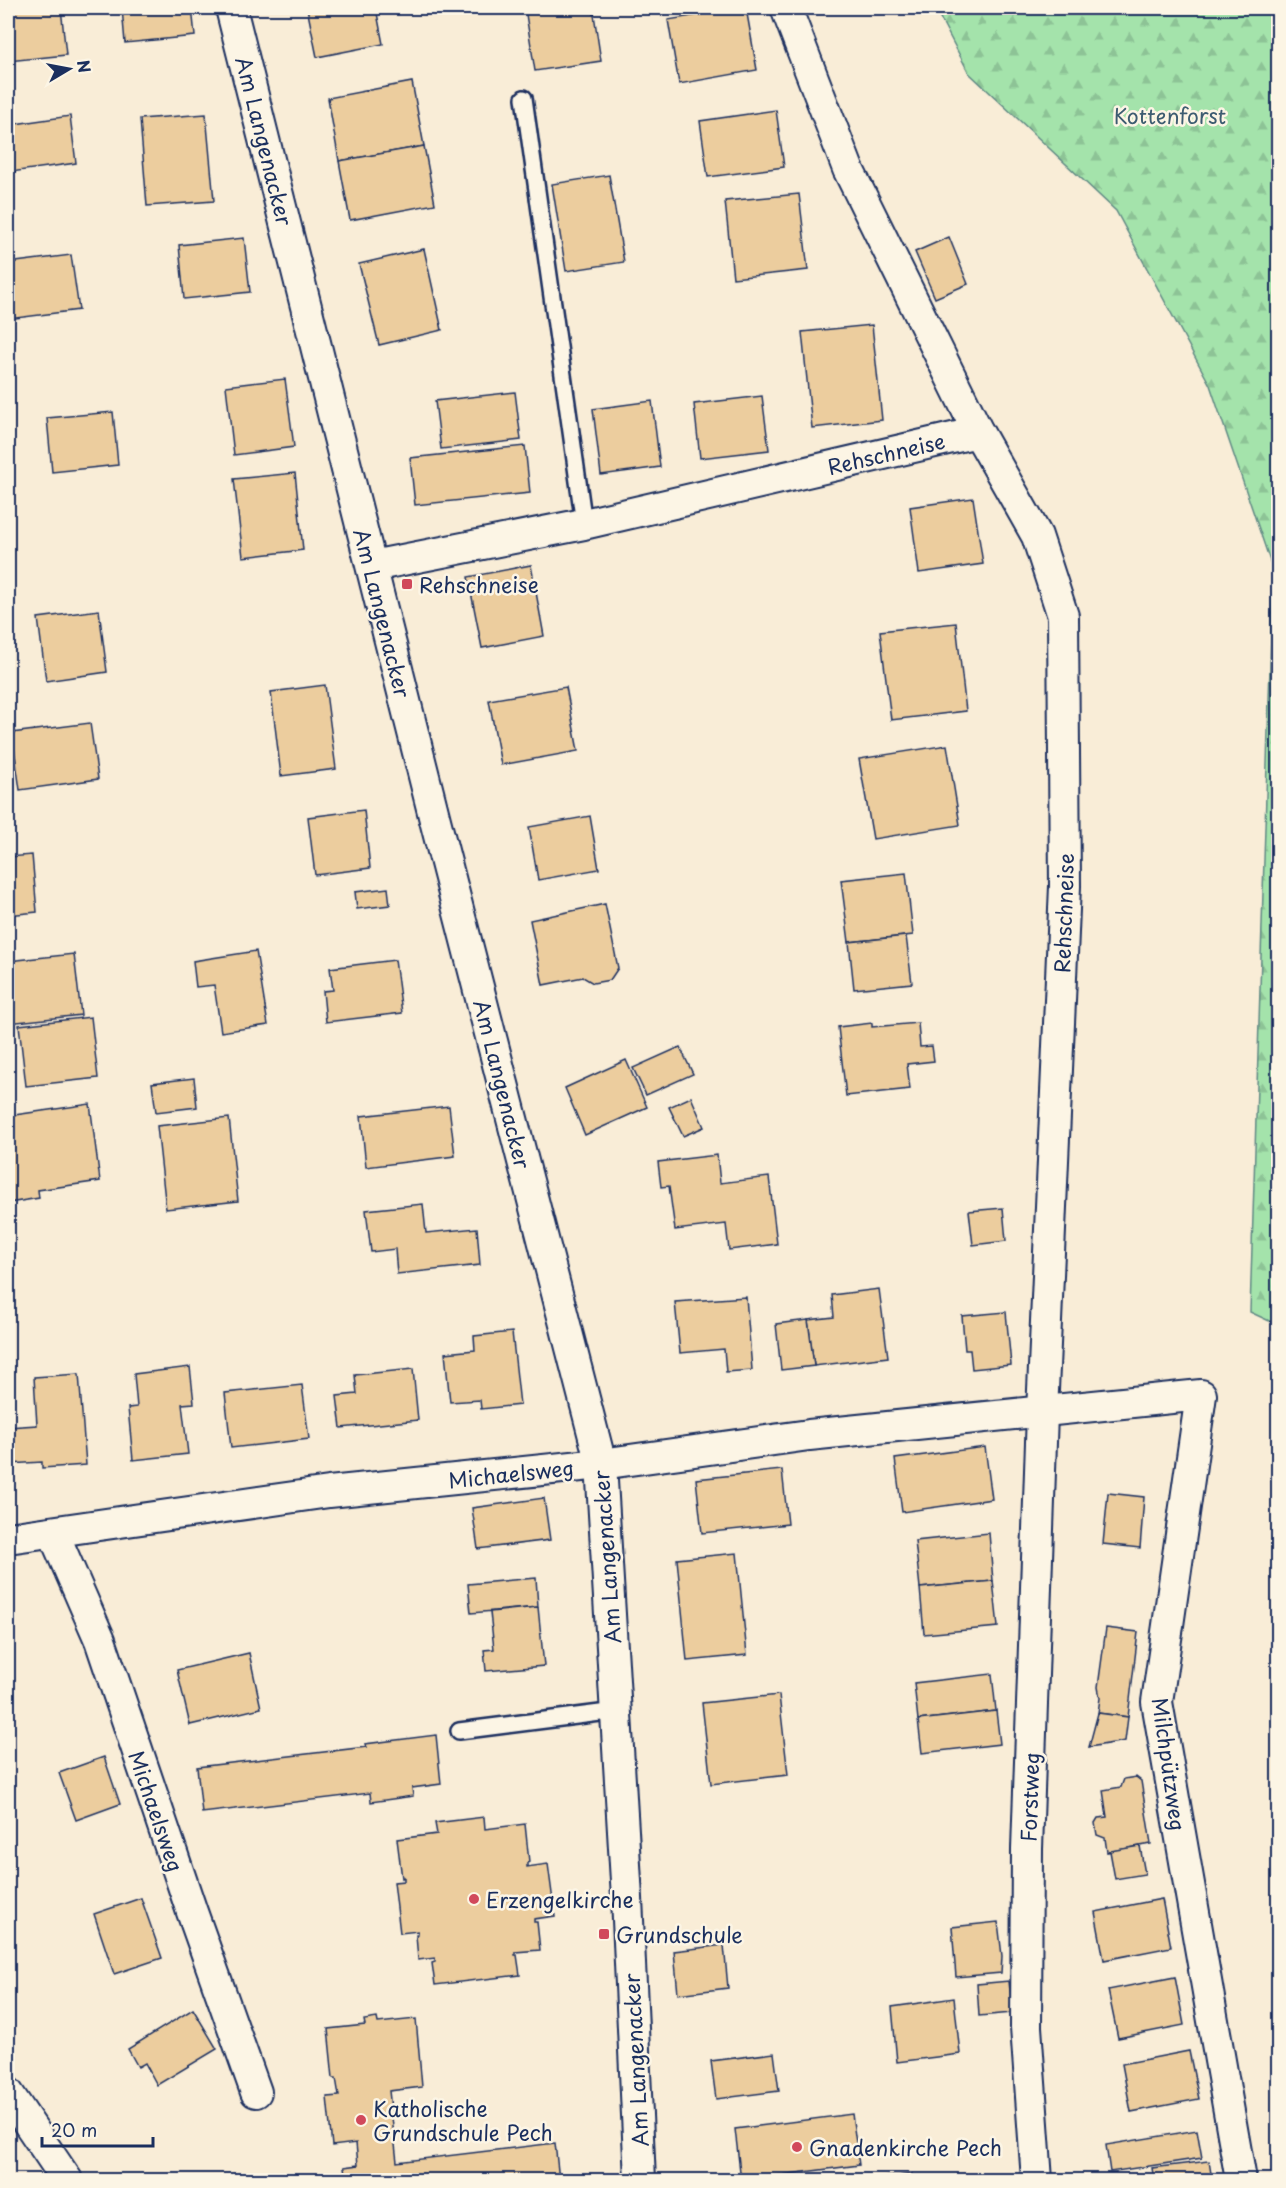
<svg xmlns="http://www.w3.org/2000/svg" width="1286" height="2188" font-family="'Playpen Sans',sans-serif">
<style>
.forest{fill:url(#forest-firs);stroke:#608984;stroke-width:1.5}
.building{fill:#eccd9e;stroke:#1b2f5e;stroke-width:1.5}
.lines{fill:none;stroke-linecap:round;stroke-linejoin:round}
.service-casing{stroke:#1b2f5e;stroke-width:20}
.minor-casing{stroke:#1b2f5e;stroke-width:34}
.service{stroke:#fcf5e5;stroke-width:15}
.minor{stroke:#fcf5e5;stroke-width:30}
.poi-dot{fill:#d1495b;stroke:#fcf5e5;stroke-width:2}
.labels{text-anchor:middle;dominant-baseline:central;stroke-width:5;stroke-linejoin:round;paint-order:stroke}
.park-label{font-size:21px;fill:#3d5c71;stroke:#fcf5e5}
.street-label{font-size:21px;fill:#1b2f5e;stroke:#fcf5e5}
.poi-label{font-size:21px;fill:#1b2f5e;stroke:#fcf5e5;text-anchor:start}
</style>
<defs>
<pattern id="forest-firs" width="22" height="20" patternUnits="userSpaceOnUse" patternTransform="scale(1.5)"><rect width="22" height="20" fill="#a4e3ab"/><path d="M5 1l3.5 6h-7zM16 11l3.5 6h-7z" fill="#8dc396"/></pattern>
</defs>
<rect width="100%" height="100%" fill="#f9edd7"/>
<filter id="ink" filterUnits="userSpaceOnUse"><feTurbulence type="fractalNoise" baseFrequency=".0167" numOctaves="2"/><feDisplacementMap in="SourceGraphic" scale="12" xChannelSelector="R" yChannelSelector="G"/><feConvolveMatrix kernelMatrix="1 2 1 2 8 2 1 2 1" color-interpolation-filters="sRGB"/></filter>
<g filter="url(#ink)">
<polygon class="forest" points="935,8 1278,8 1278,1325 1250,1312 1273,570 1210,385 1116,211 969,73"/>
<g class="building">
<polygon points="8,8 61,8 66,55 8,61"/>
<polygon points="122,8 192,8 195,36 125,43"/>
<polygon points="307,8 376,8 383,44 317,57"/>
<polygon points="525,8 593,8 601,61 535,71"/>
<polygon points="740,8 746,8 757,70 679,84 668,20"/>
<polygon points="412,82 424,146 339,161 328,98"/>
<polygon points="776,110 784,167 708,177 700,121"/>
<polygon points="206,114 214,201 147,206 140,119"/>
<polygon points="70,116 76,163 11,172 8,148 8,125"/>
<polygon points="424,146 435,204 350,220 339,161"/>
<polygon points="609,175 624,262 566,271 552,184"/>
<polygon points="799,194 808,270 733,278 725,201"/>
<polygon points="949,237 968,284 935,298 915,252"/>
<polygon points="244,238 250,292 184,299 179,245"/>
<polygon points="424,249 442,330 379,345 359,264"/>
<polygon points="71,255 79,310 8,319 8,263"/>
<polygon points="872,325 882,420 812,428 802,332"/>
<polygon points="285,379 294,447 234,455 226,386"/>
<polygon points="515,392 521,440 441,449 435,401"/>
<polygon points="762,396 769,450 700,458 694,404"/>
<polygon points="652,401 660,467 601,475 593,409"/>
<polygon points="113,412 118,465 52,472 47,418"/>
<polygon points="525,446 530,493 415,505 410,458"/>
<polygon points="295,473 303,550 243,557 234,479"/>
<polygon points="973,498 983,564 919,573 910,507"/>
<polygon points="531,565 544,636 482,648 468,577"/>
<polygon points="99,610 107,672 46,681 38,618"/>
<polygon points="956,623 966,711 891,720 880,631"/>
<polygon points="325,685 336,769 281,776 271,692"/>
<polygon points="566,687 578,751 501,765 489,700"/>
<polygon points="90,723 98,779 20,790 12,733"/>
<polygon points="947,745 960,825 873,839 859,759"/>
<polygon points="364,810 370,868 315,875 308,817"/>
<polygon points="590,816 599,869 538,880 529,827"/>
<polygon points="32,855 37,912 8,915 8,857"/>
<polygon points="906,873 913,935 849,942 841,880"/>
<polygon points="388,888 390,905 357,909 355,892"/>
<polygon points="605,904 618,968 610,980 593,983 583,977 543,985 530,920"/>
<polygon points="906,936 912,983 854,989 849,942"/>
<polygon points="256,951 268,1025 221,1032 214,985 196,987 193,961"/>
<polygon points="74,954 81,1015 8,1023 8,961"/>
<polygon points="395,960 402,1013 326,1022 323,991 333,990 330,968"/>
<polygon points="91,1017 98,1078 26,1086 19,1025"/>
<polygon points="872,1023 872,1027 918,1023 920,1047 932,1046 934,1061 907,1064 910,1089 846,1096 838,1027"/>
<polygon points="680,1047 693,1074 646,1095 633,1068"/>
<polygon points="626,1060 647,1107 585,1135 565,1088"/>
<polygon points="194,1078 197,1107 156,1112 152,1083"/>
<polygon points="691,1097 704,1127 683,1136 669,1107"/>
<polygon points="90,1104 100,1181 38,1190 39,1198 8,1203 8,1116"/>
<polygon points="449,1106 455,1156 366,1167 361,1116"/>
<polygon points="229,1118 238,1201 166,1209 157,1126"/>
<polygon points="717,1155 720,1183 769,1177 777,1244 729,1250 726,1224 675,1230 669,1186 661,1187 658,1162"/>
<polygon points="423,1204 426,1233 477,1228 480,1265 397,1274 395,1249 371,1252 366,1210"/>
<polygon points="1003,1208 1006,1241 973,1245 969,1211"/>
<polygon points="879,1289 888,1357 814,1366 808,1320 834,1317 832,1295"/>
<polygon points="746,1297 752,1370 726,1372 724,1349 680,1353 675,1302"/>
<polygon points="1006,1312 1011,1365 972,1369 970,1350 965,1350 962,1316"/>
<polygon points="808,1320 814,1366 781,1370 776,1324"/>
<polygon points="512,1332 520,1405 481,1409 480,1400 450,1402 445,1353 475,1350 474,1336"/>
<polygon points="190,1367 194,1403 182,1404 188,1454 133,1460 128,1408 137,1407 134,1374"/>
<polygon points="413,1369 418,1420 341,1428 337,1396 357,1394 355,1375"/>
<polygon points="79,1374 86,1465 42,1468 42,1462 9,1464 8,1427 37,1425 34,1377"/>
<polygon points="302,1385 309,1439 231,1448 225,1393"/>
<polygon points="985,1447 992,1499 902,1512 895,1459"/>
<polygon points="782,1470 788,1524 702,1533 696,1479"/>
<polygon points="1108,1493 1144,1497 1140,1548 1103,1544"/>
<polygon points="544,1498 550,1540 478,1549 472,1508"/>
<polygon points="989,1533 993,1581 920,1588 915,1541"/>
<polygon points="737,1553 747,1655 687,1661 677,1559"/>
<polygon points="536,1578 538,1607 471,1613 468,1584"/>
<polygon points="993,1581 998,1627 924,1634 920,1588"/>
<polygon points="538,1607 544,1666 486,1671 484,1650 494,1649 490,1612"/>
<polygon points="1106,1628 1138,1632 1128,1717 1098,1713 1100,1698 1098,1687"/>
<polygon points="249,1653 261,1708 190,1725 177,1670"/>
<polygon points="992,1674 996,1711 918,1720 914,1683"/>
<polygon points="779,1695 788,1775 711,1784 702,1703"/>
<polygon points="996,1711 1000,1744 922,1753 918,1720"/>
<polygon points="1098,1713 1128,1717 1125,1741 1089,1747"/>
<polygon points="436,1735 441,1784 412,1788 413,1796 371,1802 370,1793 202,1813 197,1767 366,1747 365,1744"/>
<polygon points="104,1757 120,1804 76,1820 59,1773"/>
<polygon points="1136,1777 1141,1781 1151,1844 1107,1852 1105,1838 1097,1835 1095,1823 1098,1818 1107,1817 1103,1790 1121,1787 1124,1779"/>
<polygon points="484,1817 485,1829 525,1824 529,1862 527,1863 527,1867 548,1864 555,1916 534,1919 534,1922 537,1922 540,1950 515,1952 515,1955 517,1955 520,1975 435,1985 432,1963 435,1962 435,1958 418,1960 416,1935 418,1935 418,1931 400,1933 394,1882 404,1881 404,1877 402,1878 397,1839 437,1834 435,1823"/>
<polygon points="1140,1846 1145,1874 1115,1879 1110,1851"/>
<polygon points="141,1898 162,1958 114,1974 94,1914"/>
<polygon points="1162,1899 1171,1947 1104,1960 1095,1912"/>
<polygon points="998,1922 1002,1956 1001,1973 956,1977 952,1927"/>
<polygon points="724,1945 728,1988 678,1994 674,1951"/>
<polygon points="1175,1977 1184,2025 1118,2038 1108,1990"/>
<polygon points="1009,1981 1012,2013 979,2016 977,1984"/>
<polygon points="954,1998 960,2054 897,2062 892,2007"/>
<polygon points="193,2009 217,2049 157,2085 145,2063 138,2067 128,2049"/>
<polygon points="377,2018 378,2023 416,2019 422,2087 389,2091 397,2162 555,2143 559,2180 346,2180 344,2167 358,2165 356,2143 332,2146 327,2097 339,2096 336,2078 333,2078 328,2029 365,2025 364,2020"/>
<polygon points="1189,2051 1199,2099 1131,2112 1122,2064"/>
<polygon points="774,2053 779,2091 716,2099 711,2061"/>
<polygon points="852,2114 859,2165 741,2180 735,2129"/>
<polygon points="1197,2130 1202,2158 1110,2172 1106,2145"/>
<polygon points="1209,2161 1212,2180 1154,2180 1152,2168"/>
<polygon points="912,2174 913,2180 867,2180"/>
<polygon points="1110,2178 1110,2180 1080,2180"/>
</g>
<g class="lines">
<g class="service-casing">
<g id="service">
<polyline points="524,98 584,524"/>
<polyline points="459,1731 616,1711"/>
</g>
</g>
<g class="minor-casing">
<g id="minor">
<polyline points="231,8 435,820 601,1464 627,1898 640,2180"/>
<polyline points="786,8 848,169 978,432"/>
<polyline points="372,566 584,524 978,432 1037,536 1063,616 1065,886 1042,1413 1027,1849 1026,2027 1037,2180"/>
<polyline points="53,1532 100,1640 192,1912 256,2092"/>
<polyline points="8,1538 329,1492 601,1464 809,1435 1201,1395 1157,1702 1241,2180"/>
<polyline points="8,2093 67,2180"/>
</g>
</g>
<use href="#service" class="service"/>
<use href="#minor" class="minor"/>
</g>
</g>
<g class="poi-dot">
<rect x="401" y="578" width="12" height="12" rx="3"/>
<circle cx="474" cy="1899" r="6"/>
<rect x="598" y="1928" width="12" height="12" rx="3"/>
<circle cx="361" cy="2120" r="6"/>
<circle cx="797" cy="2147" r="6"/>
</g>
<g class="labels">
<g class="park-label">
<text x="1170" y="115">Kottenforst</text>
</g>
<g class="street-label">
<text transform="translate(265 141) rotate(76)">Am Langenacker</text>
<text transform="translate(886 453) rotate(-13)">Rehschneise</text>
<text transform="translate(383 613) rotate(76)">Am Langenacker</text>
<text transform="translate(1063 913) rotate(-88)">Rehschneise</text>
<text transform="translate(503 1084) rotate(76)">Am Langenacker</text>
<text transform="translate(511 1473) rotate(-6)">Michaelsweg</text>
<text transform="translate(606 1557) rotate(-94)">Am Langenacker</text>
<text transform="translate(1170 1764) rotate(82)">Milchpützweg</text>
<text transform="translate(1029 1797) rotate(-88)">Forstweg</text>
<text transform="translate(157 1811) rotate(71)">Michaelsweg</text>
<text transform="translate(635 2060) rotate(-93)">Am Langenacker</text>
</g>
<g class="poi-label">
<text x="419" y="584">Rehschneise</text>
<text x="486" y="1899">Erzengelkirche</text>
<text x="616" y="1934">Grundschule</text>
<text x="373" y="2108">Katholische<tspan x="373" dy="24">Grundschule Pech</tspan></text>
<text x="809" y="2147">Gnadenkirche Pech</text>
</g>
</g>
<rect width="1286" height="2188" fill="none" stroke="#fcf5e5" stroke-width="30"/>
<rect x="15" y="15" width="1256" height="2158" fill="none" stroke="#1b2f5e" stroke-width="2" filter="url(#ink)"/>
<g transform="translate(69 69) rotate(80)" stroke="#fcf5e5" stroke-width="4.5" paint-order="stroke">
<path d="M0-4.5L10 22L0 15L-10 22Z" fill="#1b2f5e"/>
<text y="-9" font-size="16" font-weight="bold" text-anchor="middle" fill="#1b2f5e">N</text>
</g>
<path d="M42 2137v9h111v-9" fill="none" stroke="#1b2f5e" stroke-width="3"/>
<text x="51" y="2137" font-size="18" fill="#1b2f5e" stroke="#fcf5e5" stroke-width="4.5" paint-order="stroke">20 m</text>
</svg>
